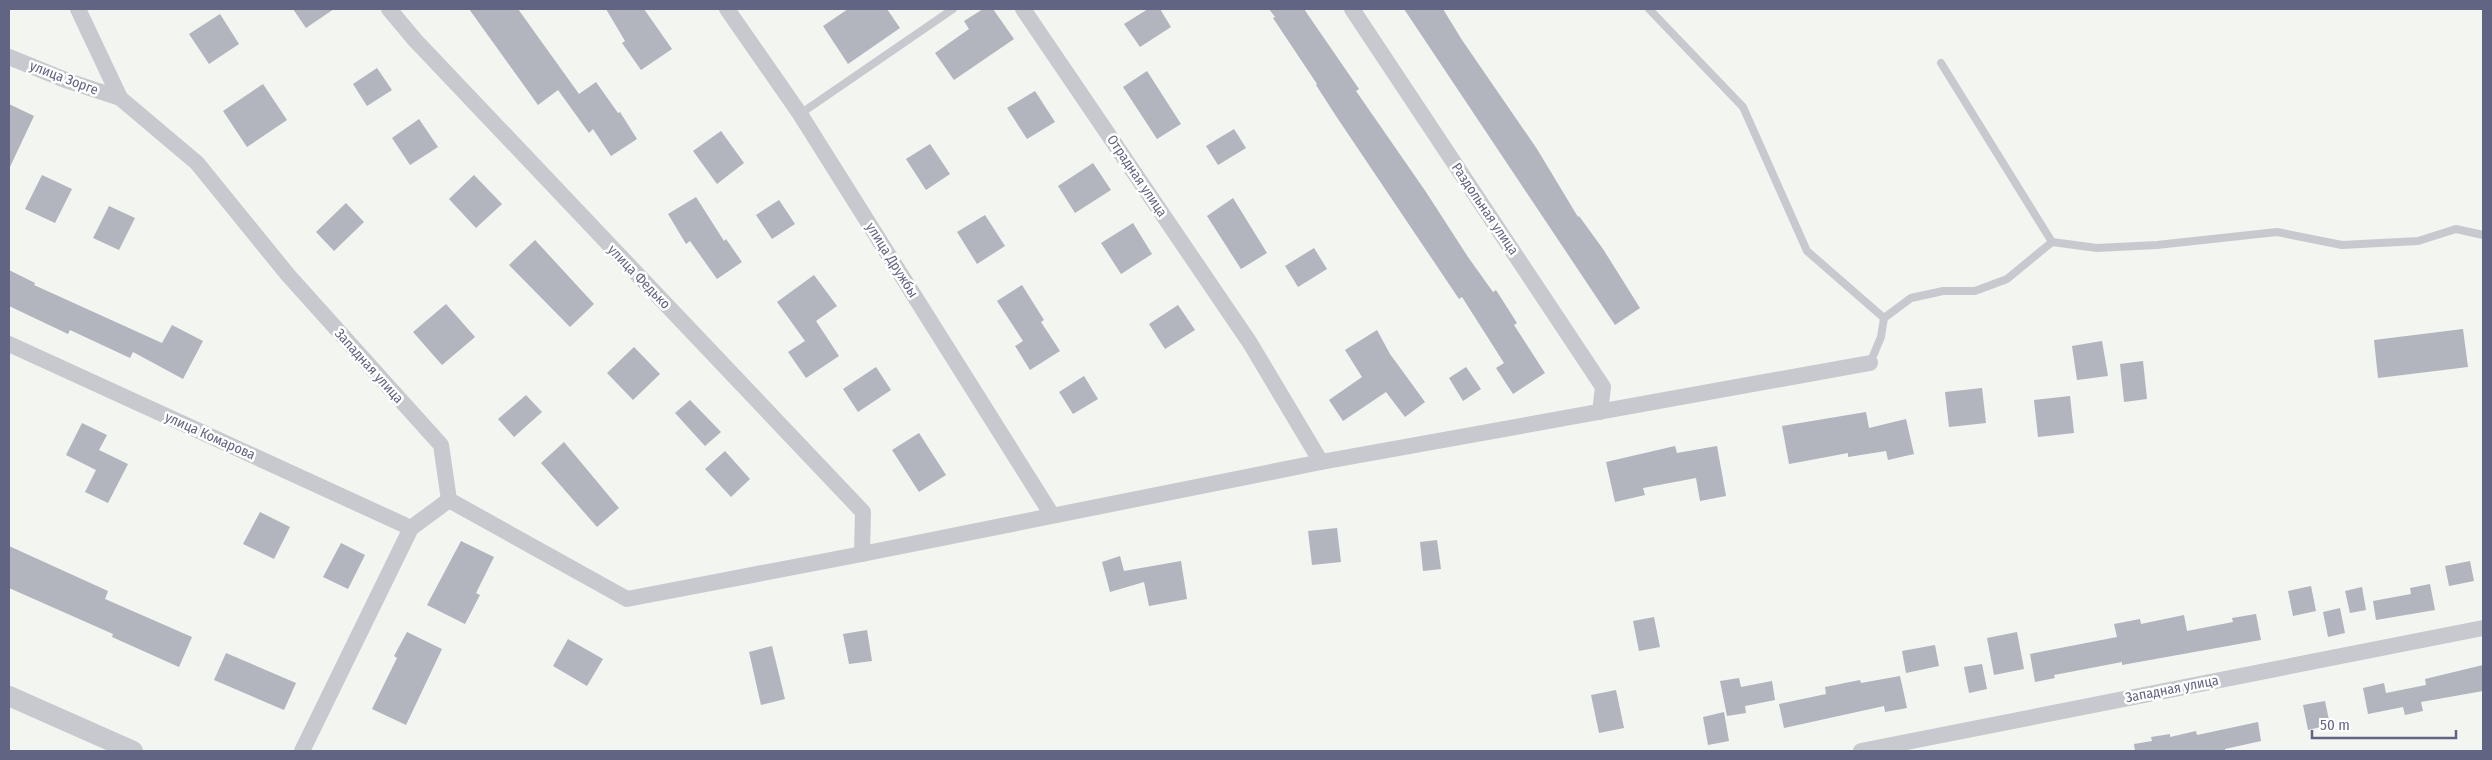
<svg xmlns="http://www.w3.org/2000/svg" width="2492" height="760" font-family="'Fira Sans Condensed',sans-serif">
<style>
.building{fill:#b2b4be}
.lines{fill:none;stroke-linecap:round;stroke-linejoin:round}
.service{stroke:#c8c9ce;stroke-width:8}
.minor{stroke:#c8c9ce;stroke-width:16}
.tertiary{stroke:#c8c9ce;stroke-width:20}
.labels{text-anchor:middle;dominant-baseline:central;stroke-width:5;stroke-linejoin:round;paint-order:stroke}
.street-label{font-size:14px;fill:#626483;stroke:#fff}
</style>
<rect width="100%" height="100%" fill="#f2f5f0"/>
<g class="building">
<polygon points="293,9 334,9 306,28"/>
<polygon points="469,9 518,9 579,94 596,82 618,113 620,112 637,139 611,156 593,129 589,133 558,90 538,105"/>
<polygon points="606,9 644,9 672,49 641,70 622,43 625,41"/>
<polygon points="848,9 887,9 900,28 848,64 823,26"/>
<polygon points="983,9 993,9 1014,39 954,80 935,53 969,29 964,21"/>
<polygon points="1148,9 1160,9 1171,27 1140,47 1124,24"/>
<polygon points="1269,9 1304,9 1359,89 1356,91 1426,192 1468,257 1493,292 1496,290 1517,323 1514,325 1545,373 1513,394 1496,368 1504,363 1462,297 1459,299 1336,116 1316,85 1317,84 1273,18 1275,17"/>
<polygon points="1404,9 1443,9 1462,40 1537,149 1578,217 1579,216 1603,249 1640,308 1615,325"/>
<polygon points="220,14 239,44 209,64 189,34"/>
<polygon points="377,68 392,90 367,106 353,84"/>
<polygon points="1147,71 1181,124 1157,139 1123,87"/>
<polygon points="263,84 287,120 247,147 223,111"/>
<polygon points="1035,91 1055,122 1027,139 1007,108"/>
<polygon points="9,104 34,116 9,169"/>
<polygon points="419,119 438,147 410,165 392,138"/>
<polygon points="1234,129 1246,148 1218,165 1206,146"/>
<polygon points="721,131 744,163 717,184 693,151"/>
<polygon points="930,144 950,174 926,190 906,159"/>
<polygon points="1093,163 1111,190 1075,213 1058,186"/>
<polygon points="42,175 72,189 55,223 25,209"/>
<polygon points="474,175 502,204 476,228 449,199"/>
<polygon points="696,197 724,241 726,239 742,262 717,279 690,241 686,244 668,214"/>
<polygon points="1233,198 1267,253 1241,269 1207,216"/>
<polygon points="779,200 795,224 772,239 756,215"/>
<polygon points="346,203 364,222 334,251 316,232"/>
<polygon points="109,206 135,218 119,250 93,238"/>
<polygon points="985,215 1005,246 977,264 957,232"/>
<polygon points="1133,223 1152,254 1121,274 1101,243"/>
<polygon points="535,240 594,304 570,327 509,265"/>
<polygon points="1314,248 1327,269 1298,287 1285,266"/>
<polygon points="9,270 35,283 34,285 162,343 172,325 203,341 183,379 133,352 130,358 70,330 68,334 9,306"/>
<polygon points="814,275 837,306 816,321 839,356 806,378 788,352 805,341 777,302"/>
<polygon points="1022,285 1044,320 1041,322 1060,351 1030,370 1015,346 1023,341 997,301"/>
<polygon points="446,304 475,337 442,365 413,332"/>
<polygon points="1178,305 1195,330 1165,349 1149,324"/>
<polygon points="2463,329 2468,367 2378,378 2374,340"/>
<polygon points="1377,330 1390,354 1425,402 1405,417 1386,392 1343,421 1329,400 1362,377 1345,350"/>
<polygon points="2102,341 2108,376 2077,380 2072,346"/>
<polygon points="634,347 660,374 633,400 607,373"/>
<polygon points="2143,361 2147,399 2124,402 2120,364"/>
<polygon points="876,367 891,390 858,412 843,389"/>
<polygon points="1466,367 1481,389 1463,401 1449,378"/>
<polygon points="1084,376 1098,399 1073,414 1059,392"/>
<polygon points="1982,388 1986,423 1949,427 1945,392"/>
<polygon points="526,395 542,412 514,437 498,419"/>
<polygon points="2070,396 2074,433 2038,437 2034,400"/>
<polygon points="690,400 721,432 705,446 675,413"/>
<polygon points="1866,412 1869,428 1906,419 1914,454 1888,460 1886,451 1848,457 1848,453 1789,464 1782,426"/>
<polygon points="82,423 107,435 99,450 128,464 108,503 85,492 96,470 66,455"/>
<polygon points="919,433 946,475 919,492 892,450"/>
<polygon points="564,442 619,508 597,527 541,463"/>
<polygon points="1675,446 1677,453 1717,446 1726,496 1700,501 1696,478 1643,488 1645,495 1615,502 1606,462"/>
<polygon points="725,451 750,479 731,497 705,469"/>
<polygon points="260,512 290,527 274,559 243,544"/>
<polygon points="1337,528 1341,562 1312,565 1308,531"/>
<polygon points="1437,540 1441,569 1423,571 1420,542"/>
<polygon points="461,541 494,557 476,593 480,595 465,624 427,605"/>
<polygon points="341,543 365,555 348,589 323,577"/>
<polygon points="9,546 108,591 105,599 192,637 179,667 112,637 113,634 9,588"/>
<polygon points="1120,556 1124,571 1181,561 1187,599 1149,606 1144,582 1110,592 1102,562"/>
<polygon points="2470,561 2474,581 2449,586 2445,566"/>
<polygon points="2430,584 2435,610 2376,620 2373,601 2411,594 2410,588"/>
<polygon points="2311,586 2316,611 2293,616 2288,591"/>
<polygon points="2362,587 2366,610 2350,613 2345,591"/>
<polygon points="2340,608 2345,633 2328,637 2323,612"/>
<polygon points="2256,614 2261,640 2122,665 2122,662 2054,675 2055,678 2035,682 2030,654 2117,637 2114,624 2140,619 2141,624 2184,615 2187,631 2233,622 2232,618"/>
<polygon points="1654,617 1660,647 1639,651 1633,621"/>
<polygon points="867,630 872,661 849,664 843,634"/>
<polygon points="407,632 442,649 406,725 372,709 397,658 394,656"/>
<polygon points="2017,632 2024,669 1994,675 1987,638"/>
<polygon points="568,639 603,659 587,686 553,666"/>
<polygon points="1935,645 1939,666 1906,673 1902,651"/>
<polygon points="772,646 785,699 761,705 749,652"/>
<polygon points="226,653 296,683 284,710 214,680"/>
<polygon points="1982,664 1987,689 1969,693 1964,667"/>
<polygon points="2483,665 2483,691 2421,702 2423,711 2405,715 2403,707 2368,714 2363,688 2384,683 2386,693 2426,685 2425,679"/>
<polygon points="1900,676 1907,708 1885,712 1884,706 1784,728 1779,704 1826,694 1825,687 1860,680 1861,683"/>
<polygon points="1739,678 1741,687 1772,681 1775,700 1745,706 1746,713 1727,716 1720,681"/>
<polygon points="1616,690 1624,728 1599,733 1591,695"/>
<polygon points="2325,701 2330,725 2308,730 2303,705"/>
<polygon points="1724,712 1729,741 1708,745 1703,717"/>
<polygon points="2258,722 2261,741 2225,749 2225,751 2135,751 2134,744 2152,741 2151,737 2170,734 2170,737 2196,731 2197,735"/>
</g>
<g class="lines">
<g class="service">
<polyline points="1649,9 1743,107 1807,251 1884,318 1881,337 1870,363"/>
<polyline points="800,114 953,9"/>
<polyline points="2052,242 2097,248 2157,245 2277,232 2342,245 2418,241 2456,229 2483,235"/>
<polyline points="1884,318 1911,298 1943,291 1975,291 2007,279 2052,242 1941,63"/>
</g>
<g class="minor">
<polyline points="78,9 120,98"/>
<polyline points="389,9 415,40 863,512 862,554"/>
<polyline points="727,9 800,114 1052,515"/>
<polyline points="1023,9 1250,343 1321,462"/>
<polyline points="1352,9 1603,387 1600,412"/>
<polyline points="9,57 68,81 120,98 197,163 288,275 441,445 449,500 627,599 862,554 1321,462 1870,363"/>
<polyline points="9,344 411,528"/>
<polyline points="302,751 411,528 449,500"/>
<polyline points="1861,751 2483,628"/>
</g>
<polyline class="tertiary" points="9,696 133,751"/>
</g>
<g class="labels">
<g class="street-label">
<text transform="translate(64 78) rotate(21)">улица Зорге</text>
<text transform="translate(1137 176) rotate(56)">Отрадная улица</text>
<text transform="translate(1485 209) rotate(56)">Раздольная улица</text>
<text transform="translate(892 260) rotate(58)">улица Дружбы</text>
<text transform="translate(639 277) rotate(46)">улица Федько</text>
<text transform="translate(369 366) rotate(48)">Западная улица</text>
<text transform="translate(210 436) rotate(24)">улица Комарова</text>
<text transform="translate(2172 689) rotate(-11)">Западная улица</text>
</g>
</g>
<rect width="2492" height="760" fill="none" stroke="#626483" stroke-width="20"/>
<path d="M2312 730v8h144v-8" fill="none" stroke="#626483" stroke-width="2.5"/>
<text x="2320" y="730" font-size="15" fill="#626483" stroke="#ffffff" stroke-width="4" paint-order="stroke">50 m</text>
</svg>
